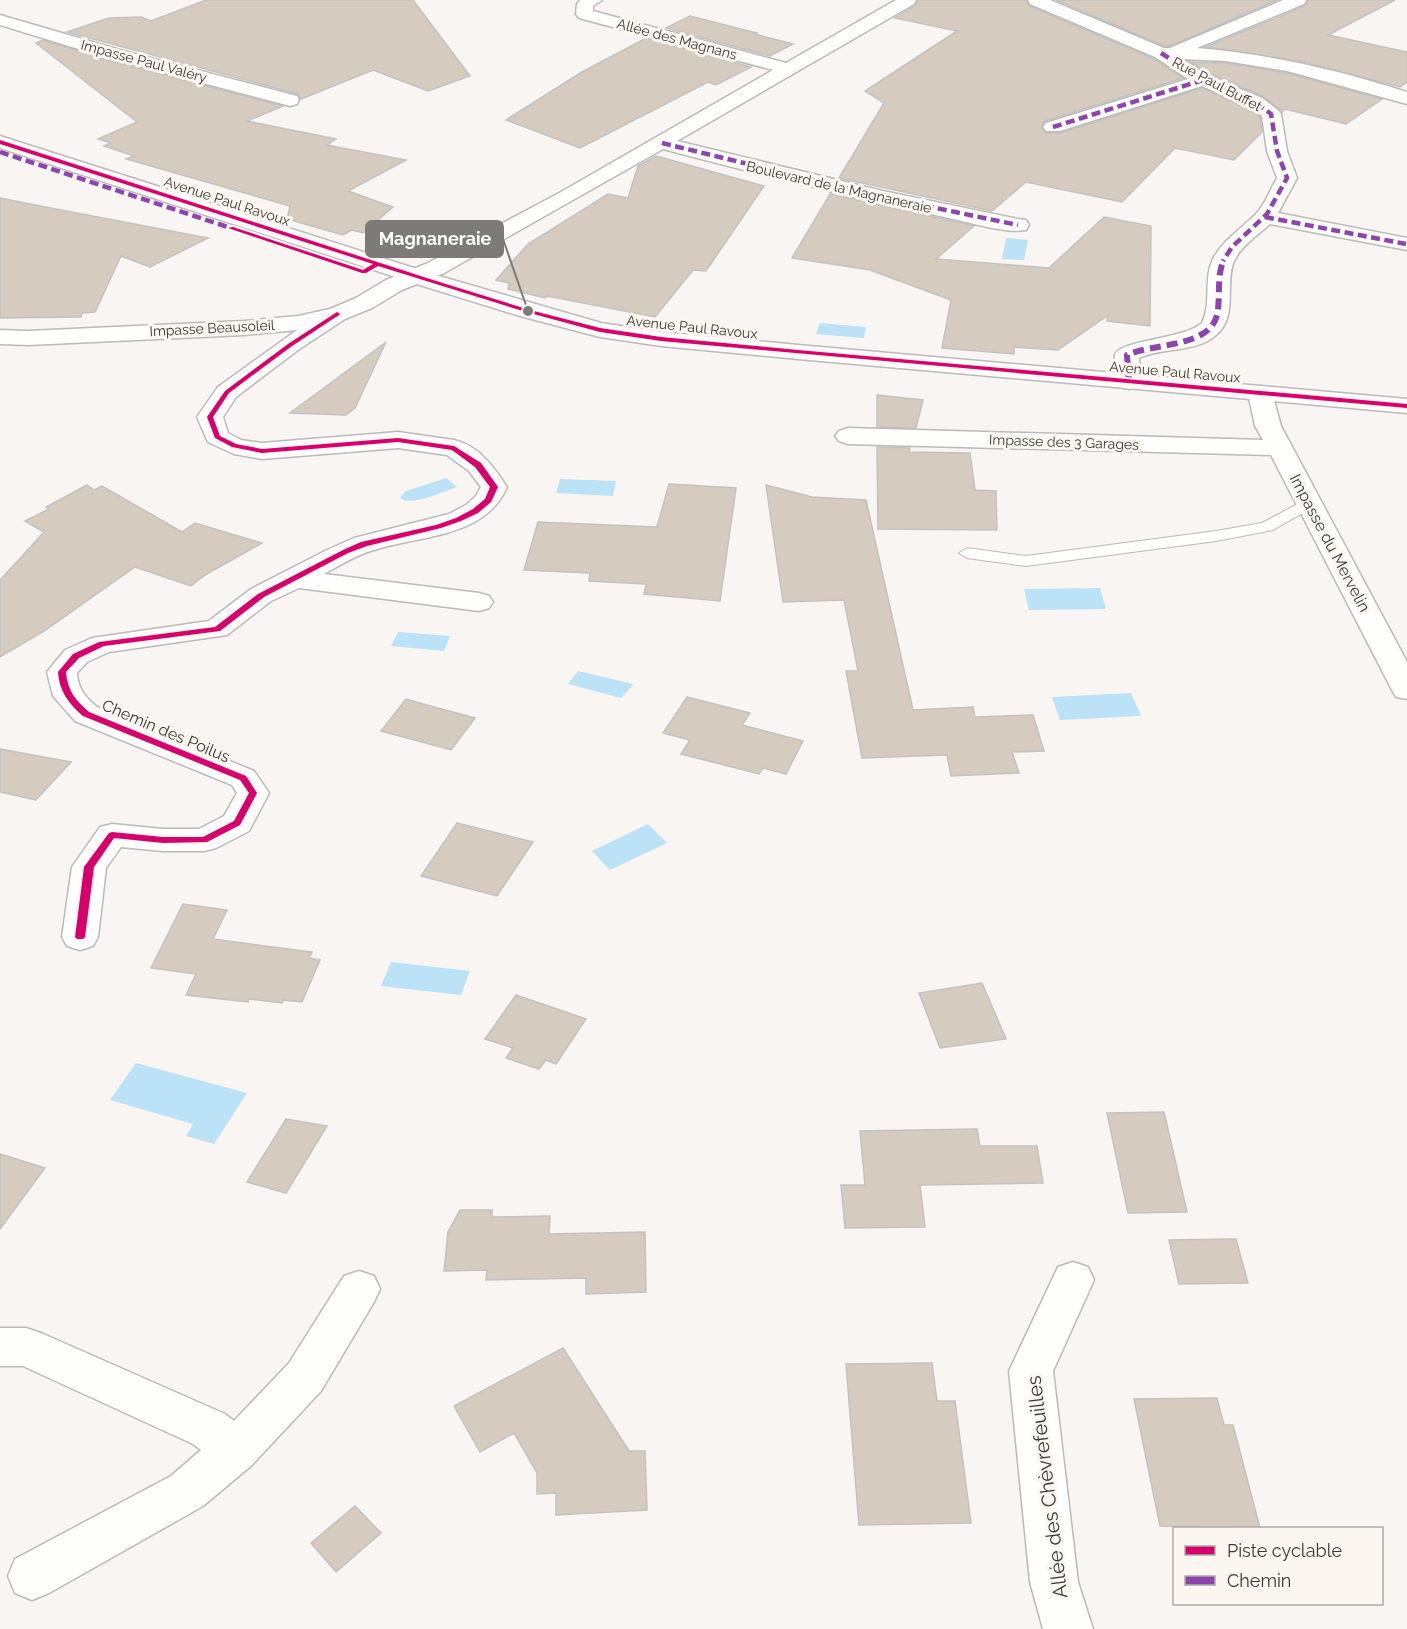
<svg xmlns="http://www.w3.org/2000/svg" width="1407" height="1629" font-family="Raleway,sans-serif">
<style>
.water{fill:#bbe2f6}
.building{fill:#d5ccbf;stroke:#c4c2c0;stroke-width:1.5}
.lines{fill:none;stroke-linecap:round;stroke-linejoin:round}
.service-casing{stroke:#bcbab8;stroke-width:2}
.minor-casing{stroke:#bcbab8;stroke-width:3}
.tertiary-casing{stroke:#bcbab8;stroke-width:3}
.service{fill:#fefefd;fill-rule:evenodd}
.minor{fill:#fefefd;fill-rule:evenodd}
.tertiary{fill:#fefefd;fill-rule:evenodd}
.quiet-far1{stroke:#8e44ad;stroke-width:4.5;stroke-dasharray:9 4.5;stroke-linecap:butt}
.quiet{stroke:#8e44ad;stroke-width:6;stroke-dasharray:11 6;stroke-linecap:butt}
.cycleway-casing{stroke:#fbf6ef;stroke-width:4}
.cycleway{fill:#d6006c;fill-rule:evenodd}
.labels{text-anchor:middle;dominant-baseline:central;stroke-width:6;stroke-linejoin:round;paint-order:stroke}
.far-street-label{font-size:14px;fill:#3b3937;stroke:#fbf6ef}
.street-label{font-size:16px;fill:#3b3937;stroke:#fbf6ef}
.near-street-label{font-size:20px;fill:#3b3937;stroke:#fbf6ef}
.leader{fill:none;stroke:#7d7b78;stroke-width:2}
.callout-dot{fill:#7d7b78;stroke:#fbf6ef;stroke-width:2}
.callout{fill:#7d7b78;stroke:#7d7b78;stroke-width:2}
.callout-label{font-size:18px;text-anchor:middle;font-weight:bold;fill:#fff}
</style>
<rect width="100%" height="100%" fill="#f8f5f2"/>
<g class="water">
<polygon points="1006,238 1028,240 1024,260 1002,259"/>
<polygon points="820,323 866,327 864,338 816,334"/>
<path d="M446,478L457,487C442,492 411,507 400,498L406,491Z"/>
<polygon points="560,479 616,481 613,496 556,493"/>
<polygon points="1100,588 1106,609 1029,610 1024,589"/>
<polygon points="398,632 450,636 444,651 391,646"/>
<polygon points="578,671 633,684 633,685 621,698 568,684"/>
<polygon points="1131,693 1141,716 1060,720 1052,697"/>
<polygon points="648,824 667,843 610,870 592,851"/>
<polygon points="391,962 470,971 461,995 381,986"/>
<polygon points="136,1063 247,1093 214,1144 186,1136 193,1124 110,1100"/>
</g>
<g class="building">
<polygon points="206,0 413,0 470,76 428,91 373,70 301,99 298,94 67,32 109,18 141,17 151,21"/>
<polygon points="918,0 1026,0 1029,6 1154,59 1183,78 1045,121 1041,127 1046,133 1061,133 1202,88 1247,108 1260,117 1262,132 1234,160 1175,148 1122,202 1026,182 992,211 839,178 884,103 865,91 957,31 895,18 915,6"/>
<polygon points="1056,0 1277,0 1170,46 1164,46"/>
<polygon points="1308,0 1395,0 1328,35 1407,52 1407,82 1400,87 1304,62 1206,47 1305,6"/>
<polygon points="690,16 757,33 754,34 793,44 770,56 666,28"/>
<polygon points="646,38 751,67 716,85 708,82 580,148 506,120 582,72"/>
<polygon points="43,40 107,60 283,106 247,121 336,139 327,145 406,160 348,191 393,207 363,233 352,230 343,235 287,219 290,206 126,159 134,156 104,146 111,143 98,139 137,122 36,43"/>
<polygon points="1190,62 1225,63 1287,73 1382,99 1346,124 1285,109 1282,112 1263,96 1210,74"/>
<polygon points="656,156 764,186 706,271 693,270 655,317 547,296 545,298 508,289 509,283 496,280 528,244 608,194 628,198 638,166"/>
<polygon points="830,194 974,226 936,259 1049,268 1104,217 1151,226 1150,326 1107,321 1107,316 1058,350 1014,347 1014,354 942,348 951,300 870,270 792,258"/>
<polygon points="0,198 40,206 208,238 150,267 121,256 95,312 82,313 81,317 0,318"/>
<polygon points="386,342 355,408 346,415 290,413"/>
<polygon points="877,395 923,400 916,428 877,427"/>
<polygon points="877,447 910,448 909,452 970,453 975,490 996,491 997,530 878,529"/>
<polygon points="669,484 736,488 720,601 644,594 646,584 589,581 590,573 524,570 538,522 657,527"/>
<polygon points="87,485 94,490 102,486 182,532 195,523 262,543 205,575 191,586 135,567 44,631 0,657 0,580 44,532 25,521 49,509 46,507"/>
<polygon points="766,485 812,497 866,500 913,710 973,707 975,717 1033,715 1044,751 1012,752 1019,773 951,776 947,755 862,758 846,671 858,671 844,600 783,602"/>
<polygon points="687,697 750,713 742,725 803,741 786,774 763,768 759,774 681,754 690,740 663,733"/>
<polygon points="406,699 423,704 475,718 451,750 381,731"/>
<polygon points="0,749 71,762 36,800 0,792"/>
<polygon points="457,823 533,842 497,896 421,876"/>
<polygon points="183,904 227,910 213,939 312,952 309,958 320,960 302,1002 283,1000 282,1003 249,999 248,1002 186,995 196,974 151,968"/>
<polygon points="982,983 1006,1039 940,1048 919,993"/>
<polygon points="516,995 586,1019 556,1064 546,1060 539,1069 506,1058 513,1048 485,1039"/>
<polygon points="1164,1112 1187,1212 1128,1213 1107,1113"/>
<polygon points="286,1119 327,1126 286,1193 247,1182"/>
<polygon points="977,1129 980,1146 1037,1146 1043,1183 920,1185 925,1227 845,1228 841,1185 865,1185 860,1131"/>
<polygon points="0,1154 45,1168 0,1229"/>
<polygon points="460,1210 492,1210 492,1217 550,1216 549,1234 645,1232 646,1292 586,1294 586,1278 486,1280 487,1270 444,1271 448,1232"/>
<polygon points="1236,1239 1248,1283 1179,1284 1169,1240"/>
<polygon points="563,1348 629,1451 645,1451 647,1510 556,1515 556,1493 537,1494 537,1473 514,1433 480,1452 454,1406"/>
<polygon points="932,1363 937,1401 955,1401 971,1523 859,1525 846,1364"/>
<polygon points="1217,1398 1224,1425 1233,1425 1260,1528 1160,1526 1134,1399"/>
<polygon points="355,1506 381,1533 336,1572 311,1543"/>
</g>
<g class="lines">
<g class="service-casing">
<polygon id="service" points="1309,498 1317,503 1315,506 1273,530 1216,541 1026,566 967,558 959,553 967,548 1026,556 1216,531 1262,523"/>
</g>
<g class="minor-casing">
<g id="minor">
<path d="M580,0H602L593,6V11L786,63L896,0H916L914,4L677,141L883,191L1018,219L1026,220L1029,225L1026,230C1006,234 969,222 949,218C853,198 758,174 663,149L444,273L402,290L372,308L345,319L298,350L236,397L223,417L228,433L241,440L262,443L398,432L454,440C479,446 494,467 507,487C485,538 421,535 374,550C356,555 340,565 324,574L479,593L489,596L493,602L489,608L479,611L299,588L271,601L227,635L109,652L87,662L77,673C78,689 85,697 97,707L254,771L269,793L249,831L216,848L204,851H163L121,847L106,868L98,937L93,946L80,950L67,946L62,937L72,867L100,827L112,824L163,829H199L224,816L237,793L232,785L75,721L53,696L47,672L65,650L92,638L209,621L251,589L327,550L354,538L449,514L466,505L476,496L481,487L469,471L447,455L398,448L262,459L234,454L208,442L197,417L218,387L297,330L244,335L28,345L0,344V330L28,331L244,321L298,316L330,309L356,298L386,280L428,263L561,192L773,70L579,18L576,14L577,4Z"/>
<path d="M1028,0H1050L1164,48H1170L1283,0H1306L1304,4L1197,48C1269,54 1338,70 1407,92V104L1287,71L1225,61L1182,59L1209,76L1262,98L1278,110L1281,114L1287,151L1297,178L1278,213L1407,238V250L1270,224C1258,235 1241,246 1234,261C1224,285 1239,317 1215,336C1194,353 1163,347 1139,358L1141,382L1138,387L1129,389L1120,387C1116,381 1116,376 1116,369C1116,365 1114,359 1115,355C1119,340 1185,339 1202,323C1212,303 1203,279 1213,259C1223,240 1241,229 1255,215C1265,205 1270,190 1277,178L1267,151L1262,116L1248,106L1202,86L1060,131H1046L1043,127L1046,123L1188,79L1155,57L1030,4Z"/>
<polygon points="0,15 120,50 297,96 299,100 297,104 290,106 108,58 0,25"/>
<polygon points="1260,386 1269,388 1272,393 1281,426 1407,662 1407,699 1396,697 1392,690 1271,455 848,444 839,441 835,436 839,431 848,428 1263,440 1255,426 1248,393 1251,388"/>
<polygon points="1073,1262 1088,1267 1094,1280 1053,1371 1078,1582 1093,1629 1043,1629 1030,1582 1009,1371 1058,1267"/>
<polygon points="359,1271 374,1276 380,1289 374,1302 321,1391 252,1465 203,1506 49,1593 32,1600 15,1593 8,1576 15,1559 171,1476 201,1450 193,1444 23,1366 0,1366 0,1328 26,1328 41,1333 225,1414 234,1421 289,1363 344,1276"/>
</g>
</g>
<g class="tertiary-casing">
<polygon id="tertiary" points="0,136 439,276 601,323 661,332 798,345 1407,399 1407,413 798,359 661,346 600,337 520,316 423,286 0,148"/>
</g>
<use href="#service" class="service"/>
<use href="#minor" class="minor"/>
<use href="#tertiary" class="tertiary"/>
<g class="quiet-far1">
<polyline points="1161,53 1203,80 1255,102 1271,114 1277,151 1287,178 1267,214 1232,247 1223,261"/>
<polyline points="1053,127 1203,80"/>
<polyline points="662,143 883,197 1018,225"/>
<polyline points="0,152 237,230"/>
<polyline points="1265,217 1406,244"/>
</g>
<path class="quiet" d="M1129,382L1127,355C1153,343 1209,348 1217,315C1221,296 1216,277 1224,259"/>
<g class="cycleway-casing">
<g id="cycleway">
<polygon points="0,140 433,280 530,310 600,328 661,337 798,350 1407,404 1407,408 661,341 600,332 526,312 378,266 366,273 362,273 228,228 233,227 363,270 373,264 0,144"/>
<path d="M337,312L340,314L339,315L292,346L229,393L213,417L220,436L236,444L262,449L398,438L454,446L481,463L498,487L491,502L478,513L461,521L441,528L367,546L348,553L264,597L220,631L104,646L79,658L66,672C67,690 76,701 89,712L246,776L257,793L240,825L207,842L163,843L114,838L94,867L85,937L83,939H77L75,937L84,867L109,833L112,832L163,837H203L234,821L249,793L240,780L83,716C69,704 59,691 58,672L73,654L99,642L215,627L258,594L343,550L361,542L436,525L456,518L473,509L485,499L490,487L475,467L452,450L398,442L262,453L232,447L215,438L207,417L225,391L288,344Z"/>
</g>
</g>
<use href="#cycleway" class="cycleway"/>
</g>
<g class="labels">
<g class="far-street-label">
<text transform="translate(677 39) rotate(15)">Allée des Magnans</text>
<text transform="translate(144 61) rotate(15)">Impasse Paul Valéry</text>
<text transform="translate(1217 84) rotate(28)">Rue Paul Buffet</text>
<text transform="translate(839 187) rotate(13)">Boulevard de la Magnaneraie</text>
<text transform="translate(227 201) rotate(18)">Avenue Paul Ravoux</text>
<text transform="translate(692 327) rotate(6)">Avenue Paul Ravoux</text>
<text transform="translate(212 328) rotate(-3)">Impasse Beausoleil</text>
<text transform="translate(1175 372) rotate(5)">Avenue Paul Ravoux</text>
<text transform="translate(1064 442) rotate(2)">Impasse des 3 Garages</text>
</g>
<g class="street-label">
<text transform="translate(1330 543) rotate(62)">Impasse du Mervelin</text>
<text transform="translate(166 731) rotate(23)">Chemin des Poilus</text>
</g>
<g class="near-street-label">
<text transform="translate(1047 1487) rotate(-97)">Allée des Chèvrefeuilles</text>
</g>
</g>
<path class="leader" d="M528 311L503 239"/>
<circle class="callout-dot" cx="528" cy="311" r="6"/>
<rect class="callout" x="366" y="221" width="137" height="36" rx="6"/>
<g class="callout-label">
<text x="435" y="245">Magnaneraie</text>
</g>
<rect x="1173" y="1527" width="210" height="78" fill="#fbf6ef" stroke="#aeaaa5" stroke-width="1.5"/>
<rect x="1185" y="1546" width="30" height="9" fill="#d6006c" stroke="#aeaaa5" stroke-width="1.5"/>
<text x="1227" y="1557" font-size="18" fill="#3b3937">Piste cyclable</text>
<rect x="1185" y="1576" width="30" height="9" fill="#8e44ad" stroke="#aeaaa5" stroke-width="1.5"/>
<text x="1227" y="1587" font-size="18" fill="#3b3937">Chemin</text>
</svg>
